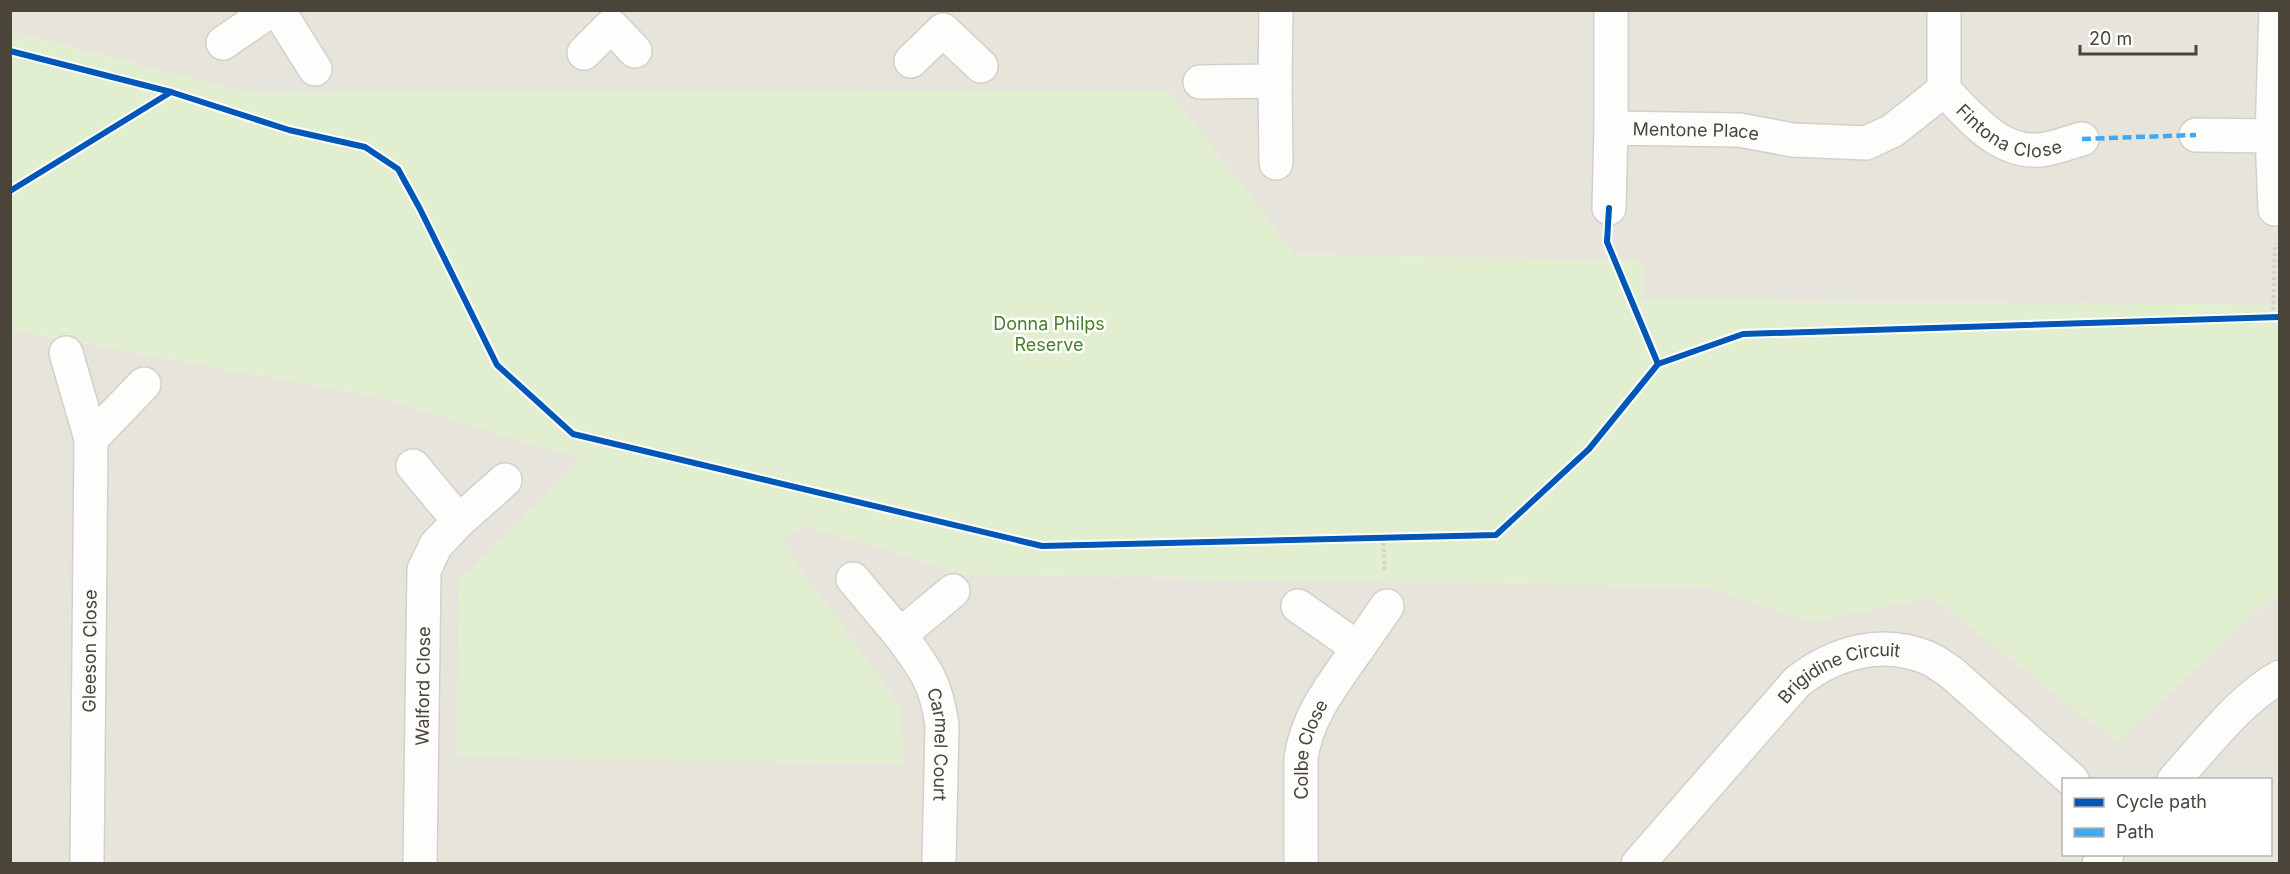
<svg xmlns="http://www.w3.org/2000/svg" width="2290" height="874" font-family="Inter,sans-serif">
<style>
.residential{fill:#e7e4dc;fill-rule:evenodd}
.green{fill:#e1eecf}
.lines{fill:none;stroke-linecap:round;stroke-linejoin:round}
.minor-casing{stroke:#d2d0cb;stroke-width:36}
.path{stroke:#d3d2cc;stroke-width:4;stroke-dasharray:3 3;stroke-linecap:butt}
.minor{stroke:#fdfdfc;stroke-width:33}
.quiet{stroke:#3fa9f5;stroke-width:4.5;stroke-dasharray:9 4.5;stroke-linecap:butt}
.cycleway-casing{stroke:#fff;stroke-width:10}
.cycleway{stroke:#0057b8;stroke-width:6}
.labels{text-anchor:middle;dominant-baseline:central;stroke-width:5;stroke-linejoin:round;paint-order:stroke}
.street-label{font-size:18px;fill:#4b4439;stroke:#fff}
.park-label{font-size:18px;fill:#4a7f2a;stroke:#fff}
</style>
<rect width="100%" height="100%" fill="#f4f2ee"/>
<g class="residential">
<polygon points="10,11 2279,11 2279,305 1642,300 1642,261 1294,254 1169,91 249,93 11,32"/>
<path d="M10,330L374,396L582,459L459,582L457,757L900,706L781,542L803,525L966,574L1708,587L1810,622L1932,597L2117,742L2270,600L2279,599V863H11ZM2064,780H2270V854H2064Z"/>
</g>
<polygon class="green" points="10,32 249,93 1169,91 1294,254 1643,261 1642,300 2279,305 2279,599 2270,600 2117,742 1932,597 1810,622 1708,587 966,574 803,525 781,542 900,706 905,764 457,757 459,582 581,459 374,396 11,330"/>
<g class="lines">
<g class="minor-casing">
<g id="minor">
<polyline points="278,10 315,69"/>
<polyline points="1611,10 1611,128"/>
<polyline points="1944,10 1944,90"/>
<polyline points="223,43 271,10"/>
<polyline points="584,53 611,26 635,51"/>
<polyline points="911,61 943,30 981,66"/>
<polyline points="1275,81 1276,10"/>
<polyline points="1200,82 1275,81 1276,163"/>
<polyline points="2196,135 2272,136 2275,209"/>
<polyline points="2272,136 2276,10"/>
<path id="s1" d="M1609,208L1611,128L1739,130L1793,140L1866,143L1892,131L1944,90C1971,117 2002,158 2046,149C2058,147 2070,142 2082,139"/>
<polyline points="66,353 91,439 144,384"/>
<polyline points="413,466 459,521 505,480"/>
<polyline points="853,579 900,635 953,591"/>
<polyline points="1298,606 1358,648 1387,606"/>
<path id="s2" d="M900,635C925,669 936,682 942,725L939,864"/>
<path d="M2174,780C2205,746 2240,699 2280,677"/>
<path id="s3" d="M87,864L91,439"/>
<path id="s4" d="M420,864L424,570L436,545L459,521"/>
<path id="s5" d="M1301,864V758C1307,715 1334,683 1358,648"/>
<path id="s6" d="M1638,864L1797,682C1835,652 1882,639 1928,658C1937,662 1944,668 1952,673L2072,780"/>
<polyline points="2099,864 2107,854"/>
</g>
</g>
<g class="path">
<polyline points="2273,316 2275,243"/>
<polyline points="1383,537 1385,572"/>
</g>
<use href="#minor" class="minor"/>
<polyline class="quiet" points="2082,139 2196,135"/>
<g class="cycleway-casing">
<g id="cycleway">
<polyline points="10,51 171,92 289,130 365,147 398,169 420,209 497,365 573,434 1042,546 1496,535 1589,449 1658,364 1743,334 2280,317"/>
<polyline points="10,191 171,92"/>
<polyline points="1609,208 1607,242 1658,364"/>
</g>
</g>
<use href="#cycleway" class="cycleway"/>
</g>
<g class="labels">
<g class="street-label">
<text stroke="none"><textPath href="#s1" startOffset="512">Fintona Close</textPath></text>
<text stroke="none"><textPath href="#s1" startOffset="165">Mentone Place</textPath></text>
<text stroke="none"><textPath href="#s3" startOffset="213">Gleeson Close</textPath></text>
<text stroke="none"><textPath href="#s6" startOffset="285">Brigidine Circuit</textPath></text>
<text stroke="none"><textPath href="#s4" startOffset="178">Walford Close</textPath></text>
<text stroke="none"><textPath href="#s2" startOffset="120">Carmel Court</textPath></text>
<text stroke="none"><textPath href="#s5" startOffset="116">Colbe Close</textPath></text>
</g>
<g class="park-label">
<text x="1049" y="323">Donna Philps<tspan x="1049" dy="21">Reserve</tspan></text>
</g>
</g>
<rect width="2290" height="874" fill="none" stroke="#4b4439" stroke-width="24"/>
<rect x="2062" y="778" width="210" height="78" fill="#ffffff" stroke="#b7b4b0" stroke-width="1.5"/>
<rect x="2074" y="798" width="30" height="9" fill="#0057b8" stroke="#b7b4b0" stroke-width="1.5"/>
<text x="2116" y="808" font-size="18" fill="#4b4439">Cycle path</text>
<rect x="2074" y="828" width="30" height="9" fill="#3fa9f5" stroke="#b7b4b0" stroke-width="1.5"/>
<text x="2116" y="838" font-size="18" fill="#4b4439">Path</text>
<path d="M2080 45v9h116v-9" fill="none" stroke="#4b4439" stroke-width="3"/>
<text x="2089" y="45" font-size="18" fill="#4b4439" stroke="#ffffff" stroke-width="4.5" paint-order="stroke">20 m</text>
</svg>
